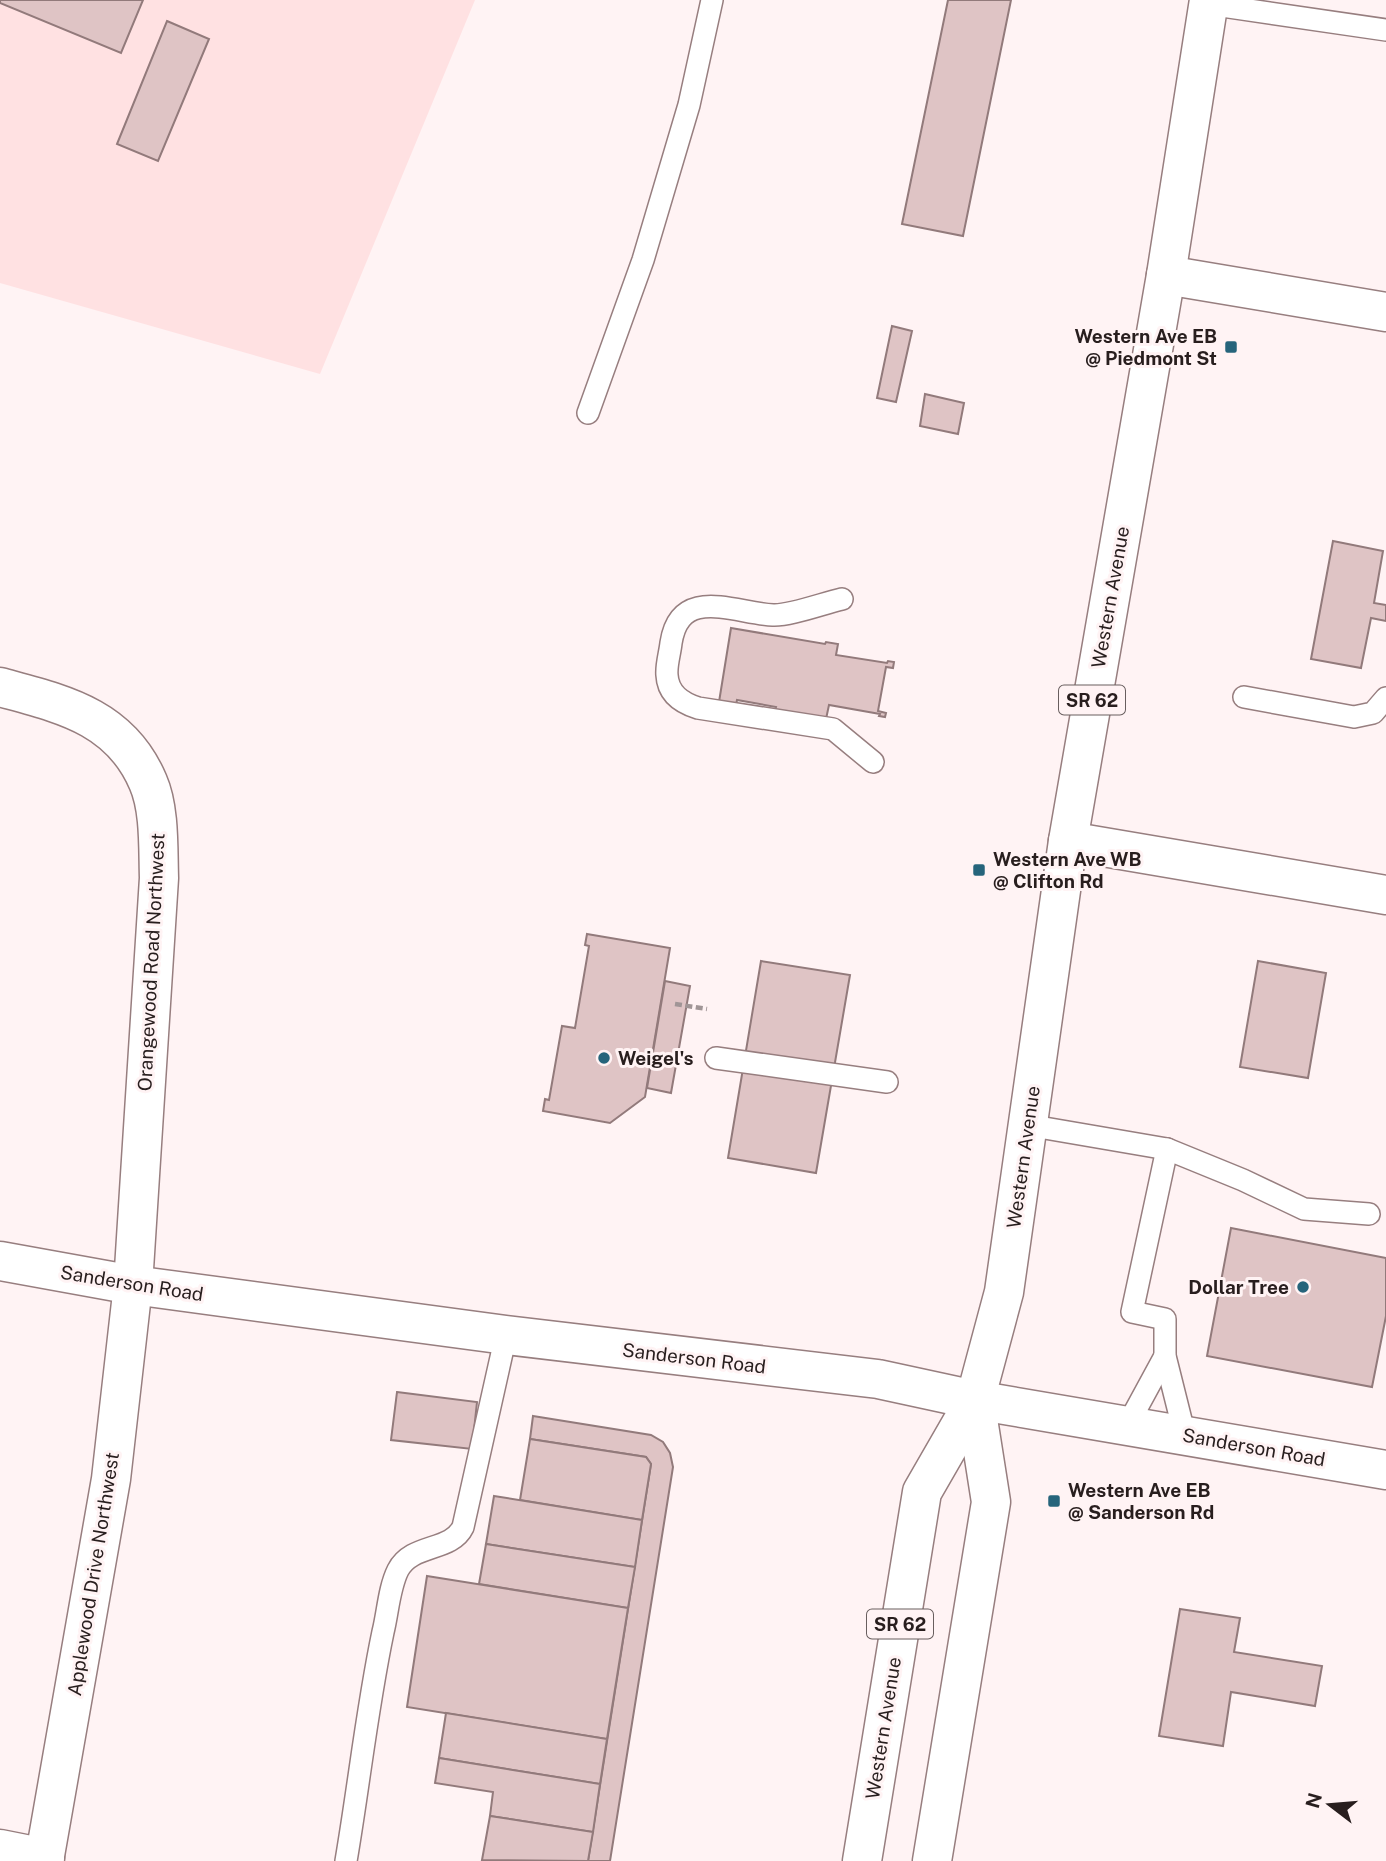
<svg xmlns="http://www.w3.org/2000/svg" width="1386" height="1861" font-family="'Public Sans',sans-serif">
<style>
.built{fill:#ffe1e2}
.building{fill:#dfc4c5;stroke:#927a7b;stroke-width:2}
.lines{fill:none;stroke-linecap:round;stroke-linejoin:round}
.lane-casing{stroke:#977e7f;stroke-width:24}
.street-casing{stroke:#977e7f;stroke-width:41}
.secondary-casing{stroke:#977e7f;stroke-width:41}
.primary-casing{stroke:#977e7f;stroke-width:41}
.path{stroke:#a09596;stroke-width:4.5;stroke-dasharray:7 3.5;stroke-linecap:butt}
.lane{stroke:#fff;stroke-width:21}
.street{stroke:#fff;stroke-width:38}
.secondary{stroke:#fff;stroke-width:38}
.primary{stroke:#fff;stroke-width:38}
.poi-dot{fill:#26647b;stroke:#fff3f4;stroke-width:2.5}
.labels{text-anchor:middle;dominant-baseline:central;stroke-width:6;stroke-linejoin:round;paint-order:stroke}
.shield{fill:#fff3f4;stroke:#685e5e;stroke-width:2}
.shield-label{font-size:18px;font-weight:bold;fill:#281e1e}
.poi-label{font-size:19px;font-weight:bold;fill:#281e1e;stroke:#fff3f4;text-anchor:start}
.street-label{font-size:19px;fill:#281e1e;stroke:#fff3f4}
</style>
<rect width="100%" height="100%" fill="#fff3f4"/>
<polygon class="built" points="0,0 475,0 320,374 0,283"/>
<g class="building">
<polygon points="0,0 143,0 121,53 0,3"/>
<polygon points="948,0 1011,0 963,236 902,224"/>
<polygon points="167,21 209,39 158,161 117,144"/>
<polygon points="892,326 912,331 896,402 877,398"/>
<polygon points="925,394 964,403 958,434 920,426"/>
<polygon points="1333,541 1383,551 1374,603 1386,605 1386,621 1371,618 1361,668 1311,659"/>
<polygon points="731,628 825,644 826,642 838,644 836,655 887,663 888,661 894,662 893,668 886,667 878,711 886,713 885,717 879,716 880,714 829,705 826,719 775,710 776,707 737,700 736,705 719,702"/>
<polygon points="587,934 670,948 645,1097 610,1123 543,1111 545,1099 549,1100 562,1026 575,1028 589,946 585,945"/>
<polygon points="761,961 850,975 816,1173 728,1158"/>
<polygon points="1258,961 1326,973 1308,1078 1240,1067"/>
<polygon points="665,981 690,986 671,1093 647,1088"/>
<polygon points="1231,1228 1386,1258 1386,1316 1372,1387 1207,1356"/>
<polygon points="397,1392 477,1402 472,1449 391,1440"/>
<polygon points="533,1416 651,1435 663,1442 670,1453 673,1467 610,1861 588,1861 651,1464 646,1457 530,1439"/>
<polygon points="530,1439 646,1457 651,1464 642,1520 520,1500"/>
<polygon points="494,1496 642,1520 635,1567 486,1544"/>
<polygon points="486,1544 635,1567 628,1608 479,1584"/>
<polygon points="427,1576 628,1608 607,1739 407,1707"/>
<polygon points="1180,1609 1240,1618 1234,1652 1322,1666 1315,1706 1231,1692 1223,1746 1159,1736"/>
<polygon points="446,1713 607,1739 600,1784 439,1758"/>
<polygon points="439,1758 600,1784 593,1832 490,1816 493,1792 435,1783"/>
<polygon points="490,1816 593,1832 588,1861 482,1860"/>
</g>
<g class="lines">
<g class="lane-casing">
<g id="lane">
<polyline points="1208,4 1386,30"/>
<polyline points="588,413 643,260 689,105 712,0"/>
<path d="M842,599C824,603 789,616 773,615C734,613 680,585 671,643C670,653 666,665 667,675C668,694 682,703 698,708L833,729L873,762"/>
<polyline points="1244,697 1354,717 1373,713 1386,698"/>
<polyline points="716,1058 887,1082"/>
<polyline points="1027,1125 1167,1149 1243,1180 1304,1209 1369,1214"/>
<polyline points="1167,1149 1132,1312 1165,1319 1165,1356 1185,1436"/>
<polyline points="1127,1426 1165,1356"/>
<path d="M346,1861C359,1785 367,1708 383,1632C388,1612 389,1588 398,1570C412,1543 451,1552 463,1527L506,1335"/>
</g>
</g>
<g class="street-casing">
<g id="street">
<polyline points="1166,275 1386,312"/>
<path d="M0,687C62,704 120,716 148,782C160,809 158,849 159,878L133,1285L111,1479L44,1861"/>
<polyline points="1068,841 1386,895"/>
<polyline points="0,1849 45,1858"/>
</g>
</g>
<g class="secondary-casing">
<polyline id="secondary" points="0,1261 133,1285 506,1335 878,1379 975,1400 1386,1470"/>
</g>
<g class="primary-casing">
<g id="primary">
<polyline points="862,1861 922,1492 975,1400 1004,1292 1068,841 1166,275 1209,0"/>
<polyline points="932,1861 991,1502 975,1400"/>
</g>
</g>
<polyline class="path" points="675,1004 707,1009"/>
<use href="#lane" class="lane"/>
<use href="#street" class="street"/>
<use href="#secondary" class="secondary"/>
<use href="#primary" class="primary"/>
</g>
<g class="poi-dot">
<rect x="1224" y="340" width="14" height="14" rx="3.5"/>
<rect x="972" y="863" width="14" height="14" rx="3.5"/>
<circle cx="604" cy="1058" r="7"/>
<circle cx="1303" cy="1287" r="7"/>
<rect x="1047" y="1494" width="14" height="14" rx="3.5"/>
</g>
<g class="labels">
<g class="shield">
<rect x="1059" y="685.5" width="66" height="29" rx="5"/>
<rect x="867" y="1609.5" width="66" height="29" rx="5"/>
</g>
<g class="shield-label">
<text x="1092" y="700">SR 62</text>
<text x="900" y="1624">SR 62</text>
</g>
<g class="poi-label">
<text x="1217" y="336" text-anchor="end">Western Ave EB<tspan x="1217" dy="22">@ Piedmont St</tspan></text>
<text x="993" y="859">Western Ave WB<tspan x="993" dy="22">@ Clifton Rd</tspan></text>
<text x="618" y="1058">Weigel's</text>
<text x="1289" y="1287" text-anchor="end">Dollar Tree</text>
<text x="1068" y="1490">Western Ave EB<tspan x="1068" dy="22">@ Sanderson Rd</tspan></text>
</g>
<g class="street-label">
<text transform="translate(1110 597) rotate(-80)">Western Avenue</text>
<text transform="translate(151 962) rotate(-87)">Orangewood Road Northwest</text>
<text transform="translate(1023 1157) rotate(-82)">Western Avenue</text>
<text transform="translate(132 1283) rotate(9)">Sanderson Road</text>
<text transform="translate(694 1358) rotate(7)">Sanderson Road</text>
<text transform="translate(1254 1447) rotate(10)">Sanderson Road</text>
<text transform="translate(93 1574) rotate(-81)">Applewood Drive Northwest</text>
<text transform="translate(883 1728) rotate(-81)">Western Avenue</text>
</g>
</g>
<g transform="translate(1330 1805) rotate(286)" stroke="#fff3f4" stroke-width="5" paint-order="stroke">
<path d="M0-5L12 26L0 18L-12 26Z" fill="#281e1e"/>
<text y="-10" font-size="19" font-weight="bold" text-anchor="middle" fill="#281e1e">N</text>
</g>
</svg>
